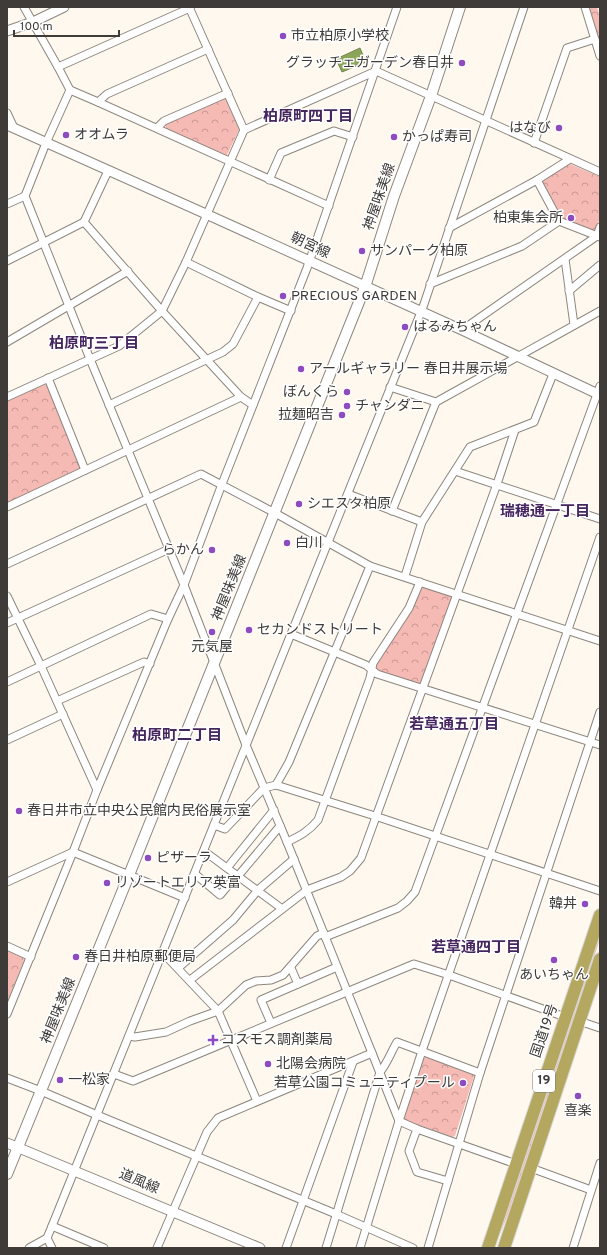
<svg xmlns="http://www.w3.org/2000/svg" width="607" height="1255" font-family="Overpass,'Noto Sans JP',sans-serif">
<style>
.grass{fill:url(#grass-tufts)}
.forest{fill:url(#forest-crowns)}
.water{fill:#8ba559;stroke:#74854f}
.lines{fill:none;stroke-linecap:round;stroke-linejoin:round}
.minor-casing{stroke:#8d867e;stroke-width:9}
.tertiary-casing{stroke:#8d867e;stroke-width:11}
.secondary-casing{stroke:#8d867e;stroke-width:12}
.trunk-casing{stroke:#d8d8d7;stroke-width:14}
.minor{stroke:#fff;stroke-width:7}
.tertiary{stroke:#fff;stroke-width:9}
.secondary{stroke:#fff;stroke-width:10}
.trunk{stroke:#b4a860;stroke-width:12}
.poi-dot{fill:#8e4bbf;stroke:#fff;stroke-width:1.5}
.labels{text-anchor:middle;dominant-baseline:central;stroke-width:3;stroke-linejoin:round;paint-order:stroke}
.shield{fill:#fff;stroke:#787674;stroke-width:1}
.shield-label{font-size:13px;font-weight:bold;fill:#3e3b38}
.poi-label{font-size:14px;fill:#3e3b38;stroke:#fff;text-anchor:start}
.street-label{font-size:14px;fill:#3e3b38;stroke:#fff}
.neighbourhood-label{font-size:15px;font-weight:bold;fill:#46265f;stroke:#fff}
</style>
<defs>
<pattern id="grass-tufts" width="24" height="20" patternUnits="userSpaceOnUse"><rect width="24" height="20" fill="#f6bab5"/><path d="M3 7l-1-3M5 7V3M7 7l1-3M15 17l-1-3M17 17v-4M19 17l1-3" fill="none" stroke="#c99894"/></pattern>
<pattern id="forest-crowns" width="20" height="18" patternUnits="userSpaceOnUse"><rect width="20" height="18" fill="#f6bab5"/><path d="M2 6a3 3 0 1 1 6 0M12 15a3 3 0 1 1 6 0" fill="none" stroke="#c99894"/></pattern>
</defs>
<rect width="100%" height="100%" fill="#fff8ef"/>
<polygon class="grass" points="600,933 600,939 510,1210 494,1248"/>
<g class="forest">
<polygon points="588,7 597,7 600,17 600,47"/>
<polygon points="224,98 227,100 239,126 239,130 227,155 225,156 166,129 166,124"/>
<path d="M570,164L600,177C600,191 604,223 593,231L561,218L541,181Z"/>
<polygon points="44,384 47,385 80,468 79,470 7,503 7,401"/>
<polygon points="422,587 450,596 452,599 421,682 418,684 378,671 375,664 419,588"/>
<polygon points="7,950 23,957 24,960 7,1003"/>
<polygon points="426,1057 473,1073 474,1076 455,1136 452,1137 404,1120 402,1116 423,1059"/>
</g>
<polygon class="water" points="360,48 366,62 342,72 336,59"/>
<g class="lines">
<g class="minor-casing">
<g id="minor">
<polyline points="24,7 58,67 70,90 98,102 329,206"/>
<polyline points="189,7 244,130"/>
<polyline points="585,7 600,56"/>
<polyline points="58,67 190,8"/>
<polyline points="70,90 46,143 25,196 90,359 184,585 246,745 287,842 372,1053 399,1121 417,1129 516,1164"/>
<polyline points="98,102 107,94 208,49"/>
<polyline points="7,113 14,128"/>
<polyline points="157,128 164,121 228,93"/>
<polyline points="534,143 567,48 595,39"/>
<polyline points="269,180 281,153 334,131 353,137"/>
<polyline points="537,180 559,221 600,237"/>
<polyline points="7,204 25,196"/>
<polyline points="84,222 162,311 241,397 253,405"/>
<polyline points="449,228 537,180 570,159"/>
<polyline points="565,259 574,325"/>
<polyline points="7,261 84,222 108,171"/>
<polyline points="186,262 258,297 291,311"/>
<polyline points="430,284 522,246 559,221"/>
<polyline points="569,291 600,265"/>
<polyline points="462,330 597,236 600,227"/>
<polyline points="7,342 128,271"/>
<polyline points="48,378 85,470"/>
<polyline points="390,387 436,402"/>
<polyline points="7,397 119,346 162,311 186,262 244,130 376,71 600,172"/>
<polyline points="109,405 223,352 233,344 258,297"/>
<polyline points="455,471 600,519"/>
<polyline points="348,494 422,522"/>
<polyline points="7,507 241,397"/>
<polyline points="392,511 436,402 600,311"/>
<polyline points="7,564 201,474 275,513 370,566 600,641"/>
<polyline points="405,576 422,522 470,447 534,422 553,374"/>
<polyline points="7,596 41,666 97,790"/>
<polyline points="7,623 169,549"/>
<polyline points="291,634 366,665 377,674 600,745"/>
<polyline points="7,682 151,614 168,619"/>
<polyline points="57,701 144,662 150,664"/>
<polyline points="7,740 63,714"/>
<polyline points="276,785 289,762 370,566"/>
<polyline points="214,825 225,829 264,788 276,785 375,816 600,891"/>
<path d="M287,842C300,836 309,831 318,820L370,678L373,663L409,608L420,582"/>
<polyline points="204,851 281,908"/>
<polyline points="227,868 274,810"/>
<polyline points="195,874 220,895 237,875"/>
<polyline points="238,876 280,826"/>
<polyline points="7,882 73,852 185,898"/>
<polyline points="325,937 398,908 407,901 415,892 600,386"/>
<polyline points="7,946 31,957"/>
<polyline points="163,953 218,1011 257,1101"/>
<polyline points="178,968 233,920 258,890 294,859"/>
<polyline points="291,968 298,984"/>
<polyline points="190,980 307,890 341,877 350,871 361,858 497,484 515,430"/>
<polyline points="7,1014 73,852 97,790 168,619 184,585 222,484 307,268 397,7"/>
<polyline points="579,1021 600,1028"/>
<polyline points="271,1023 261,1000 337,967"/>
<polyline points="129,1036 135,1037 166,1032 190,1021 218,1011 246,985 256,981 271,980 283,975 317,936 324,933"/>
<polyline points="114,1074 133,1081 414,964 449,975 565,1017"/>
<polyline points="7,1078 41,1091 97,1115 336,1214 413,1248"/>
<polyline points="417,1129 409,1151 417,1172 448,1181"/>
<polyline points="531,1168 591,1190"/>
<polyline points="52,1226 104,1248"/>
<polyline points="47,1238 52,1248"/>
<polyline points="29,1248 47,1238 52,1226 423,307 524,7"/>
<polyline points="157,1248 207,1132 218,1118 372,1053"/>
<polyline points="286,1248 353,1062"/>
<path d="M326,1248L380,1072C387,1064 391,1052 397,1042L480,1073"/>
<polyline points="360,1248 399,1121 422,1051 600,537"/>
<polyline points="428,1248 480,1073 600,712"/>
<polyline points="573,1248 600,1163"/>
</g>
</g>
<g class="tertiary-casing">
<g id="tertiary">
<polyline points="7,31 33,22 64,7"/>
<polyline points="7,125 206,214 462,330 600,395"/>
<polyline points="7,1143 260,1248"/>
</g>
</g>
<g class="secondary-casing">
<polyline id="secondary" points="7,1174 129,875 365,287 394,196 431,96 460,7"/>
</g>
<g class="trunk-casing">
<g id="trunk">
<polyline points="488,1248 600,915"/>
<polyline points="504,1248 600,959"/>
</g>
</g>
<use href="#minor" class="minor"/>
<use href="#tertiary" class="tertiary"/>
<use href="#secondary" class="secondary"/>
<use href="#trunk" class="trunk"/>
</g>
<g class="poi-dot">
<circle cx="283" cy="36" r="4"/>
<circle cx="462" cy="63" r="4"/>
<circle cx="559" cy="128" r="4"/>
<circle cx="66" cy="135" r="4"/>
<circle cx="394" cy="137" r="4"/>
<circle cx="571" cy="218" r="4"/>
<circle cx="362" cy="251" r="4"/>
<circle cx="283" cy="296" r="4"/>
<circle cx="405" cy="327" r="4"/>
<circle cx="301" cy="369" r="4"/>
<circle cx="347" cy="392" r="4"/>
<circle cx="347" cy="406" r="4"/>
<circle cx="342" cy="415" r="4"/>
<circle cx="299" cy="504" r="4"/>
<circle cx="287" cy="543" r="4"/>
<circle cx="212" cy="550" r="4"/>
<circle cx="249" cy="630" r="4"/>
<circle cx="212" cy="632" r="4"/>
<circle cx="19" cy="811" r="4"/>
<circle cx="148" cy="858" r="4"/>
<circle cx="107" cy="883" r="4"/>
<circle cx="585" cy="904" r="4"/>
<circle cx="76" cy="957" r="4"/>
<circle cx="554" cy="960" r="4"/>
<path d="M211 1034h4v4h4v4h-4v4h-4v-4h-4v-4h4z"/>
<circle cx="268" cy="1064" r="4"/>
<circle cx="60" cy="1080" r="4"/>
<circle cx="463" cy="1083" r="4"/>
<circle cx="578" cy="1096" r="4"/>
</g>
<g class="labels">
<rect class="shield" x="533" y="1070" width="22" height="22" rx="3"/>
<g class="shield-label">
<text x="544" y="1081">19</text>
</g>
<g class="poi-label">
<text x="291" y="36">市立柏原小学校</text>
<text x="454" y="63" text-anchor="end">グラッチェガーデン春日井</text>
<text x="551" y="128" text-anchor="end">はなび</text>
<text x="74" y="135">オオムラ</text>
<text x="402" y="137">かっぱ寿司</text>
<text x="563" y="218" text-anchor="end">柏東集会所</text>
<text x="370" y="251">サンパーク柏原</text>
<text x="291" y="296">PRECIOUS GARDEN</text>
<text x="413" y="327">はるみちゃん</text>
<text x="309" y="369">アールギャラリー 春日井展示場</text>
<text x="339" y="392" text-anchor="end">ぼんくら</text>
<text x="355" y="406">チャンダニ</text>
<text x="334" y="415" text-anchor="end">拉麺昭吉</text>
<text x="307" y="504">シエスタ柏原</text>
<text x="295" y="543">白川</text>
<text x="204" y="550" text-anchor="end">らかん</text>
<text x="257" y="630">セカンドストリート</text>
<text x="212" y="647" text-anchor="middle">元気屋</text>
<text x="27" y="811">春日井市立中央公民館内民俗展示室</text>
<text x="156" y="858">ピザーラ</text>
<text x="115" y="883">リゾートエリア英富</text>
<text x="577" y="904" text-anchor="end">韓丼</text>
<text x="84" y="957">春日井柏原郵便局</text>
<text x="554" y="975" text-anchor="middle">あいちゃん</text>
<text x="221" y="1040">コスモス調剤薬局</text>
<text x="276" y="1064">北陽会病院</text>
<text x="68" y="1080">一松家</text>
<text x="455" y="1083" text-anchor="end">若草公園コミュニティプール</text>
<text x="578" y="1111" text-anchor="middle">喜楽</text>
</g>
<g class="street-label">
<text transform="translate(380 197) rotate(-71)">神屋味美線</text>
<text transform="translate(310 246) rotate(25)">朝宮線</text>
<text transform="translate(230 588) rotate(-68)">神屋味美線</text>
<text transform="translate(59 1011) rotate(-68)">神屋味美線</text>
<text transform="translate(545 1031) rotate(-71)">国道19号</text>
<text transform="translate(139 1182) rotate(23)">道風線</text>
</g>
<g class="neighbourhood-label">
<text x="308" y="117">柏原町四丁目</text>
<text x="94" y="344">柏原町三丁目</text>
<text x="545" y="512">瑞穂通一丁目</text>
<text x="454" y="725">若草通五丁目</text>
<text x="177" y="736">柏原町二丁目</text>
<text x="476" y="948">若草通四丁目</text>
</g>
</g>
<rect width="607" height="1255" fill="none" stroke="#3e3b38" stroke-width="16"/>
<path d="M14 30v6h105v-6" fill="none" stroke="#3e3b38" stroke-width="2"/>
<text x="20" y="30" font-size="12" fill="#3e3b38" stroke="#ffffff" stroke-width="3" paint-order="stroke">100 m</text>
</svg>
